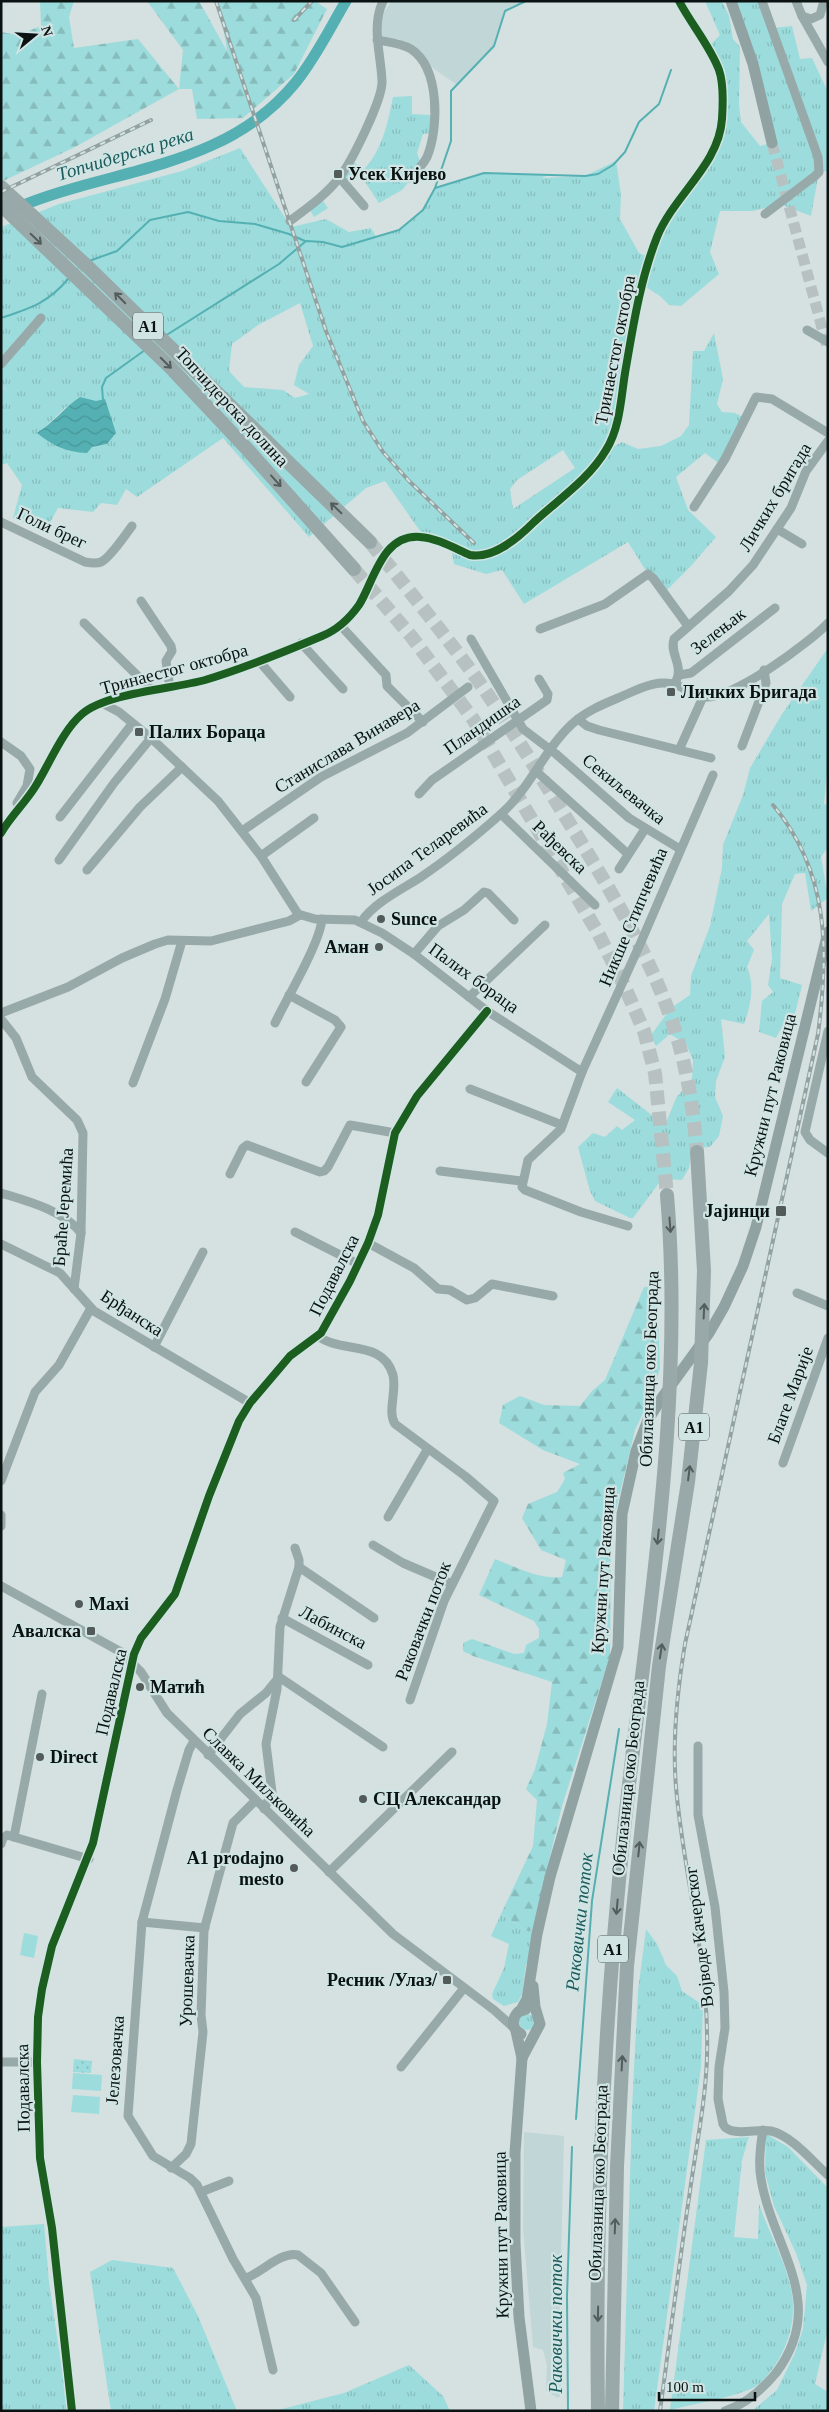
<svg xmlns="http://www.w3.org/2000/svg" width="829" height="2412" font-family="'Times New Roman',serif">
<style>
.built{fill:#c1d6d6}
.grass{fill:url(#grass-tufts);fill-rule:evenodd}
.forest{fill:url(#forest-firs)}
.park{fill:url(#park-dots)}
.garden{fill:#9ddcdc}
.water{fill:url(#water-waves)}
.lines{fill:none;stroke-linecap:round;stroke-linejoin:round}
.stream{stroke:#54b0b2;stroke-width:2}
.river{stroke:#54b0b2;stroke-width:11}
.major-tunnel{stroke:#b7c1c1;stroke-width:11;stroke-dasharray:11 5.5;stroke-linecap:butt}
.highway-tunnel{stroke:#b7c1c1;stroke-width:14;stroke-dasharray:14 7;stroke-linecap:butt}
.minor{stroke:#98a9a9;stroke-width:9}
.major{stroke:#91a2a2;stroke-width:11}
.highway{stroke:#99a8a8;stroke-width:14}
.rail-casing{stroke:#94a1a1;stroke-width:4}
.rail{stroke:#d0e4e4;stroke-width:2;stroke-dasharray:5.5;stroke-linecap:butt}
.cycleway-casing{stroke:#d0e4e4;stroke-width:11}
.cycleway{stroke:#1b5e20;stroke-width:8}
.oneway{stroke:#525d5d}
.poi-dot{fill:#525a5a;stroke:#d0e4e4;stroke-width:2}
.labels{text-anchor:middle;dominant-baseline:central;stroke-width:4.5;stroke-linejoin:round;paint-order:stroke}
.shield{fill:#d0e4e4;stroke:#465151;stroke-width:1}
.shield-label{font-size:16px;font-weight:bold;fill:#0b1212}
.poi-label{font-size:18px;font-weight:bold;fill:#0b1212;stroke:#d0e4e4;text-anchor:start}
.street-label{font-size:18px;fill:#0b1212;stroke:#d0e4e4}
.water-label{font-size:19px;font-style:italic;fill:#1c5c5c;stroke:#d0e4e4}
</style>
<defs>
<pattern id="grass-tufts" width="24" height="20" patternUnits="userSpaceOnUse" patternTransform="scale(1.25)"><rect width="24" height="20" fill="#9ddcdc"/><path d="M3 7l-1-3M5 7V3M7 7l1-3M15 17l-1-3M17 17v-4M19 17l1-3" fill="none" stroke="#86bcbc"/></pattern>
<pattern id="forest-firs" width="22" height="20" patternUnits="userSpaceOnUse" patternTransform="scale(1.25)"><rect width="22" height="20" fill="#9ddcdc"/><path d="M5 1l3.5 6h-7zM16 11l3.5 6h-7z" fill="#86bcbc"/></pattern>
<pattern id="park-dots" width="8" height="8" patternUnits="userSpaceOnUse" patternTransform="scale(1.25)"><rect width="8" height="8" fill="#9ddcdc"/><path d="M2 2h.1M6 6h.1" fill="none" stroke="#86bcbc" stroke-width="1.8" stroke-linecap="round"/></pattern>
<pattern id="water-waves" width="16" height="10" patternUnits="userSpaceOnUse" patternTransform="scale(1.25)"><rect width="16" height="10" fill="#54b0b2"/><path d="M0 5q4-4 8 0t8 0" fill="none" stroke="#489698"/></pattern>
</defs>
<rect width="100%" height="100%" fill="#d5e0e0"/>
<g class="built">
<polygon points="392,1 522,1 505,11 494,46 457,85 433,68 424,58 399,39 379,39 384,12"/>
<polygon points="524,2132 564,2136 560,2302 561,2395 558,2398 546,2391 547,2365 543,2350 533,2347 523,2228"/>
</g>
<g class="grass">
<path d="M705,1H722L729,16L733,39L740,47L739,105L741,122L760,146L772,143L731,1H761L773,28L792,26L800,59L812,58L828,92V171L819,172L811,216L780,204L753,211H720L710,252L719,274L681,306L669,305L660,296L643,285L607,450L622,442L638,449L661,446L681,436L689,425L693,351H704L714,333L723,379L717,404L722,412L735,413L745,418L721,465L705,453L676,477L688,510L716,537L690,567L664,593L648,574L628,542L524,604L502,570L486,574L454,564L451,547L425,538L385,481L366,488L309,537L223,438L137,497L126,489L117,505L101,503L93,512L58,508L45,531L13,518L22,485L7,463L1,465V386L9,394L1,385V227L59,204L182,171L240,148L291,227L326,219L349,232L371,228L377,238C408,227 420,218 435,188L484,173L549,175L541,178L585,176L616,161L621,195L620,219L639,253L650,258L655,243L720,135L721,81L710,45L720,35ZM300,303L313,346L299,365L294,385L309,394L295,398L283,390L244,387L229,371L232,344L258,325ZM96,401L107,444L92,447L50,443L43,429L66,407ZM563,450L575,468L513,509L510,489L517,480Z"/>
<path d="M412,96V114L431,115V133L423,134L417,153L422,166L402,190L379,203L363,179L355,175L350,178L348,185L343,179L353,162L364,169C382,151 388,122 393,97Z"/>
<path d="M828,648V759L824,804L828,805V847L821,857L828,898L811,911L805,873L795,874L782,904L780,978L802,985L794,1018L786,1019L776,1038L759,1032L762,1001L773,992L768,985L772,959L769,914L747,941L754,950L747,967C755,985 751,1005 744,1024L721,1019L725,1057L716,1081L715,1097L723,1116L719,1136L710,1147L692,1148L689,1168L682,1180L662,1179L633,1218H630L595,1201L590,1191L578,1147L593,1133L605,1137L617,1126L622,1130L635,1120L608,1102L617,1088L653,1116L666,1123L676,1098L692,1079L693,1060L686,1044L670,1034L656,1046L651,1035L671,1008L690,995L691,976L710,926L722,868L723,845L743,795L750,768L782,714Z"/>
<polygon points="501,1914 529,1932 533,1928 530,1960 526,1964 522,1994 518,2002 504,2006 493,1999 492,1994 504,1968 509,1944 491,1936"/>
<polygon points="646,1929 657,1944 666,1965 677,1976 682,1991 703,2005 701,2067 654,2411 623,2411 632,2109 638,1991"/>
<circle cx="527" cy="2022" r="8"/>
<polygon points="766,2134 788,2147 828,2188 828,2328 815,2384 828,2392 828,2411 752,2411 777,2390 795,2353 803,2329 807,2285 796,2253 774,2206 765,2173"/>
<path d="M749,2137L742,2160L734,2237L758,2239L759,2204C779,2261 812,2298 779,2359C772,2370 763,2384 751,2389C726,2399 696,2403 670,2410L706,2140Z"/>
<polygon points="44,2224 49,2282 68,2411 1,2411 1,2227"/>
<polygon points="112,2260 173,2268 198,2316 237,2411 111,2411 90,2272"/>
<polygon points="409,2365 443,2396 450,2411 274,2411 344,2393"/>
</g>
<g class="forest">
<polygon points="40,1 74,1 69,17 74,48 138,39 179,89 183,50 147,1 199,1 227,51 219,1 315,1 327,9 294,74 243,118 197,119 192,89 179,89 75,147 1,182 1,32 18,35 41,26"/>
<path d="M657,1286L660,1368L652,1394L635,1430L611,1531L610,1656L562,1806L533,1928L529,1932L501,1914L533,1846L537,1800L526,1789L535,1769L547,1724L552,1682L473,1656L463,1651V1643L472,1639L514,1654L524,1653L526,1645L539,1638V1629L534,1621L479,1595L495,1559C516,1567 540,1580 562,1577L566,1560L541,1550L522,1518L528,1504L557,1492L565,1479L563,1473L580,1464L543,1450L499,1423L503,1405L520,1396L544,1405L580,1406L592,1391L605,1380L644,1287Z"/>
</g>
<polygon class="park" points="74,2059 92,2061 91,2073 73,2072"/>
<g class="garden">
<polygon points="323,201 328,208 314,217 310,210"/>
<polygon points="24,1933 38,1936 34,1958 20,1955"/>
<polygon points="73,2073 102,2075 101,2091 72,2089"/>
<polygon points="73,2095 100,2097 99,2114 71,2112"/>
</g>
<path class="water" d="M80,397L96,401L105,399L116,433L107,444L92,447L87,453C66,452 53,446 37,433C53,423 64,408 80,397Z"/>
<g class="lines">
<g class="stream">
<polyline points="526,1 505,11 494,46 451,91 451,141 435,188 484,173 585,176 598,174 613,165 625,152 639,122 659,104 671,70"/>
<polyline points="89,261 117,251 150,220 188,212 219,221 255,224 289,234 305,241"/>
<path d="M1,318C31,308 48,303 69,278"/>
<polyline points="165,336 279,264 306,241 323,242 342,247 399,230 423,210 435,188"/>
<polyline points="103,400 102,387 106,378 145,350"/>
<polyline points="576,2119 592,1901 619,1729"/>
<polyline points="568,2411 567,2296 572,2147"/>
</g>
<path class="river" d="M14,209C111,167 224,171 296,82C316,57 330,28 346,1"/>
<polyline class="major-tunnel" points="772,143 828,350"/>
<g class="highway-tunnel">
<path d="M370,542C406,587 443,632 477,679C508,723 536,769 565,816C609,888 656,962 679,1044C689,1080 694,1116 697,1152"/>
<polyline points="354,569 411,636 473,719 598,933 624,985 644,1031 655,1073 667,1195"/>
</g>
<g class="minor">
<polyline points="762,1 818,157 819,172 815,176 765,214"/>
<polyline points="796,1 802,16 811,19 820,15 824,1"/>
<polyline points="802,16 828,62"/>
<path d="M377,40C388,42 401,43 411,49C440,68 439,128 427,157C423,165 416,172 410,178"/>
<polyline points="340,178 364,206"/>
<path d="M290,221C307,208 326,195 339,178C351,163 383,99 382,81C381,54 371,27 383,1"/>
<polyline points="807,330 828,342"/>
<polyline points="1,364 41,318"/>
<polyline points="694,507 725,459 756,397 772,399 828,433"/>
<path d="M1,522L85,562C90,563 96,564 101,562C111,557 125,535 132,526"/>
<polyline points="777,529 802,544"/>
<polyline points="141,601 171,646 172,651 166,661 170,688"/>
<polyline points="84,623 153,691"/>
<polyline points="341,626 386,675 387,686 423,722"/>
<polyline points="540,629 605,604 648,574 653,578 688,626"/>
<polyline points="471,639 523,729 556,754 629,818 680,849"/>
<polyline points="301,643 343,689"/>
<polyline points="259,661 290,697"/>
<polyline points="679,675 691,673 775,608"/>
<path d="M674,685C686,665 669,656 674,639L729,591L753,565L791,508L806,471L828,441"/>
<polyline points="102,703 119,712 151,738 218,801 261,856 298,914 315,919 355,920 382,933 414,954 487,1011 582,1072"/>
<polyline points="578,719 587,726 599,730 711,758"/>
<polyline points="1,742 21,756 30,769 27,786 17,803"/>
<polyline points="742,746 766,683 764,670"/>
<polyline points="679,750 703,697"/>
<polyline points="537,772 628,854"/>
<polyline points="419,794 432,780 547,700 548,694 539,679"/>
<polyline points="501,814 595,905"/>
<polyline points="60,817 132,724"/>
<polyline points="242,831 321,777 407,733 468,687"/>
<path d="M1,833C11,816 25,803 35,787C49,765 62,731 82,714C106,693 172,689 205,680C245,668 284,652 322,636C337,630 349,619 359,605C374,581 382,534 420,537C437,538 454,548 470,555C494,559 518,538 534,522C559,499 589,479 606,450C620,428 621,398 625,373C633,327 640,280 657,237C674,195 719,165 722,119C723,104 724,84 719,70C710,46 691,24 679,1"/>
<polyline points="261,856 314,818"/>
<polyline points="59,860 114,783 151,738"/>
<polyline points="619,869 645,829"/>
<polyline points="87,870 140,807 182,767"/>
<path d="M361,922C375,902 401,890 421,877C449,858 476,836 502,813C530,788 544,750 572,724C585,712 601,705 618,698C637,690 658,677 679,686C687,690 697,697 706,697C734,698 808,644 828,623"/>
<polyline points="414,954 438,926 464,910 484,892 488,893 514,920"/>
<polyline points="289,995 335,1020 341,1027 306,1082"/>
<polyline points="469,997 545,925"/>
<polyline points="1,1013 68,987 122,958 155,944 168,940 211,941 289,921 300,915"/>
<polyline points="1,1019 16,1038 32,1077 77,1120 83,1133 81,1233 74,1289"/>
<path d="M275,1023C287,998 320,943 322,919"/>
<polyline points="828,1031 805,1132 810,1140 828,1153"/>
<polyline points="133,1083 165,999 182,941"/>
<polyline points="470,1089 562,1125"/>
<polyline points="440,1171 521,1181"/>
<polyline points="230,1174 243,1148 247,1145 320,1172 324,1171 328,1167 350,1125 395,1133"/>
<path d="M1,1193C27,1201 63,1210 81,1233"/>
<polyline points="628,1226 581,1212 525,1190 522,1187 528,1160 561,1129 582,1072 641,942 713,775"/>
<polyline points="295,1232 358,1264"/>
<polyline points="368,1243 414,1268 438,1289 450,1290 467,1300 475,1298 492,1284 553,1296"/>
<polyline points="1,1244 60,1273 94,1311 250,1403"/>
<polyline points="797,1293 828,1306"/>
<path d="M318,1336C341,1354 383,1339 393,1375C397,1391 387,1412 395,1424L465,1476L494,1501L444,1601L410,1700"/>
<polyline points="154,1347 203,1252"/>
<polyline points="783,1463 828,1338"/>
<polyline points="1,1481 35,1392 59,1365 91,1308"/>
<polyline points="1,1515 1,1526"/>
<polyline points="388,1517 427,1450"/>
<polyline points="373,1545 403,1563 452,1584"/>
<polyline points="299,1567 374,1618"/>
<polyline points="1,1586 121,1652 141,1672 167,1713 393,1934 494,2010 514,2028"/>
<polyline points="282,1618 368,1665"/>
<polyline points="279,1677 383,1747"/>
<polyline points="194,1741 189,1750 177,1790 142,1922 128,2116 153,2156 190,2178 197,2185 233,2259 256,2298 273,2370"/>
<path d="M698,1746V1815L715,1907L724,1992L725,2028L719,2067L718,2099L723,2124C729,2138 758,2128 771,2131C792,2136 812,2161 828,2175"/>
<polyline points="208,1755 240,1714 266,1693 279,1677"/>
<polyline points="264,1809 272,1792 266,1744 277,1689 280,1627 299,1567 299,1560 295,1548"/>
<polyline points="14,1837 42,1694"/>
<polyline points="1,1844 3,1838 7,1835 89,1859"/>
<polyline points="329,1872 452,1752"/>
<polyline points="142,1922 205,1928"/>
<polyline points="1,2062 37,2062"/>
<polyline points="401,2067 464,1988"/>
<polyline points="171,2168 186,2154 191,2144 203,2032 201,2015 204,1930 233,1823 255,1801"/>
<polyline points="201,2192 229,2181"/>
<path d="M246,2278C261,2273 281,2251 298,2255L321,2273L355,2322"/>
<polyline points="72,2411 52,2228 40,2158 37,2062 38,2017 42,1989 52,1946 93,1843 134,1654 141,1638 175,1594 209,1496 239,1421 250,1403 290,1356 321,1333 350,1281 368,1243 378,1215 395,1133 417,1096 487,1011"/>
<path d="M725,2411C746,2404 762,2390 776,2373C829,2302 773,2250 761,2179C758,2163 760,2147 763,2130"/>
</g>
<g class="major">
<polyline points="731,1 753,64 772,143"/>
<polyline points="521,2010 527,1999 537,1934 550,1877 618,1647 622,1514 636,1451 648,1420 661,1399 709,1333 724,1307 743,1266 756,1227 828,932"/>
<polyline points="516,2031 522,2058 515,2153 515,2243 519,2317 531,2411"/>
<path d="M521,2034C512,2029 511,2020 518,2012L526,2009"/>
<polyline points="522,2058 540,2024 535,2007 533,1986"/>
</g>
<g class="highway">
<polyline points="1,187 88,267 370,542"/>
<polyline points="1,205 170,367 248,450 354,569"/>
<path d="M598,2411C595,2217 604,2022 624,1830C646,1619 685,1408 667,1195"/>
<polyline points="612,2411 617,2167 627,1966 659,1666 688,1482 701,1363 704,1271 697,1152"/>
</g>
<g class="rail-casing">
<g id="rail">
<polyline points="216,1 326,331 363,421 383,452 409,481 474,543"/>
<polyline points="294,20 312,1"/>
<polyline points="1,192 151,120"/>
<path d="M660,2411C670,2338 679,2264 690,2191C697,2140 709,2086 707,2033C706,1950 683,1870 676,1787C672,1739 677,1692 685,1644L818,1034C829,949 829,872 773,805"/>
</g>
</g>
<use href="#rail" class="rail"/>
<g class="cycleway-casing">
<g id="cycleway">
<path d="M1,833C11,816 25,803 35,787C49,765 62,731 82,714C106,693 172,689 205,680C245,668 284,652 322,636C337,630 349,619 359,605C374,581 382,534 420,537C437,538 454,548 470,555C494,559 518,538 534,522C559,499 589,479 606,450C620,428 621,398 625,373C633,327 640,280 657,237C674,195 719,165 722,119C723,104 724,84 719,70C710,46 691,24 679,1"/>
<polyline points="72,2411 52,2228 40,2158 37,2062 38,2017 42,1989 52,1946 93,1843 134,1654 141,1638 175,1594 209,1496 239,1421 250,1403 290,1356 321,1333 350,1281 368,1243 378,1215 395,1133 417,1096 487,1011"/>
</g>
</g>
<use href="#cycleway" class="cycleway"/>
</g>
<defs><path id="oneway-shaft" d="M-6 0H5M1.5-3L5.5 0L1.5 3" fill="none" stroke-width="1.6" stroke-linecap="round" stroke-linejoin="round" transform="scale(1.25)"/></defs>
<g class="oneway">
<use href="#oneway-shaft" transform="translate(36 239) rotate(44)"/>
<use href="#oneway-shaft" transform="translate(120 298) rotate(-135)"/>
<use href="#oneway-shaft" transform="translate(166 363) rotate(45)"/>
<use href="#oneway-shaft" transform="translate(276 481) rotate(48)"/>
<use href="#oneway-shaft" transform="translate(336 508) rotate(-136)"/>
<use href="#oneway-shaft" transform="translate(670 1225) rotate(86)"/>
<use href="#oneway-shaft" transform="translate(704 1311) rotate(-87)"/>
<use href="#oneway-shaft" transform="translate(689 1473) rotate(-83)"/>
<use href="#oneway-shaft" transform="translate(658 1537) rotate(96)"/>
<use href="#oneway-shaft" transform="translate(661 1651) rotate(-81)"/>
<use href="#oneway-shaft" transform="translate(639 1849) rotate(-84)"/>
<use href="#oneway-shaft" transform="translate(617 1907) rotate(95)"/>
<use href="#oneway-shaft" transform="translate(622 2063) rotate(-87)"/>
<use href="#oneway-shaft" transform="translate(615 2226) rotate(-88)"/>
<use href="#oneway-shaft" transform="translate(598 2314) rotate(91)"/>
</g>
<g class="poi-dot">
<rect x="333" y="169" width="10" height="10" rx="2.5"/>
<rect x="666" y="687" width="10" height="10" rx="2.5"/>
<rect x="134" y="727" width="10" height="10" rx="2.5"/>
<circle cx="381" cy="919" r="5"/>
<circle cx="379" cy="947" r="5"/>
<rect x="775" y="1205" width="12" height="12" rx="2.5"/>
<circle cx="79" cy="1604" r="5"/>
<rect x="86" y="1626" width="10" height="10" rx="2.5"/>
<circle cx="140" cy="1687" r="5"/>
<circle cx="40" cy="1757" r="5"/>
<circle cx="363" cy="1799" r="5"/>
<circle cx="294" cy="1868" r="5"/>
<rect x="442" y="1975" width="10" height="10" rx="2.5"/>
</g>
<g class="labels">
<g class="shield">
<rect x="133" y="312.5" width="30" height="27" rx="4"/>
<rect x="679" y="1413.5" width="30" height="27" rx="4"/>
<rect x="598" y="1935.5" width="30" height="27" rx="4"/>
</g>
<g class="shield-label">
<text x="148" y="326">A1</text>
<text x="694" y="1427">A1</text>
<text x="613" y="1949">A1</text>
</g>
<g class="poi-label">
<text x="348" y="174">Усек Кијево</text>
<text x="681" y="692">Личких Бригада</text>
<text x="149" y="732">Палих Бораца</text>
<text x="391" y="919">Sunce</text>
<text x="369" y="947" text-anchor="end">Аман</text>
<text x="770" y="1211" text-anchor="end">Јајинци</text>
<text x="89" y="1604">Maxi</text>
<text x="81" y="1631" text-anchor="end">Авалска</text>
<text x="150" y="1687">Матић</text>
<text x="50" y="1757">Direct</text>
<text x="373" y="1799">СЦ Александар</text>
<text x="284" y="1858" text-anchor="end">A1 prodajno<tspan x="284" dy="21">mesto</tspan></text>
<text x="437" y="1980" text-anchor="end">Ресник /Улаз/</text>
</g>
<g class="street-label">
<text transform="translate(615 350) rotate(-79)">Тринаестог октобра</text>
<text transform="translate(232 407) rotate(47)">Топчидерска долина</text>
<text transform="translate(775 497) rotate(-59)">Личких бригада</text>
<text transform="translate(52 528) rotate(25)">Голи брег</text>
<text transform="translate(718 631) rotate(-38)">Зелењак</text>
<text transform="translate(174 669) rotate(-15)">Тринаестог октобра</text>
<text transform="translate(482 725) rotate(-35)">Пландишка</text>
<text transform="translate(347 746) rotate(-31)">Станислава Винавера</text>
<text transform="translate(624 789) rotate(39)">Секиљевачка</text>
<text transform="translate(560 847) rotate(44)">Рађевска</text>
<text transform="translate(427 849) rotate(-36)">Јосипа Теларевића</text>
<text transform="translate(633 917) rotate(-67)">Никше Стипчевића</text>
<text transform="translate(474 978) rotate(36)">Палих бораца</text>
<text transform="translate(770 1095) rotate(-76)">Кружни пут Раковица</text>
<text transform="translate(63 1207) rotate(-86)">Браће Јеремића</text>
<text transform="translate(334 1275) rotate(-63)">Подавалска</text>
<text transform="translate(132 1313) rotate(33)">Брђанска</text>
<text transform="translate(649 1369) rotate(-88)">Обилазница око Београда</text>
<text transform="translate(790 1395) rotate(-70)">Благе Марије</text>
<text transform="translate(603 1570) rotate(-86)">Кружни пут Раковица</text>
<text transform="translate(423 1621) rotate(-69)">Раковачки поток</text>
<text transform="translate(333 1627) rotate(28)">Лабинска</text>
<text transform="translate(111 1692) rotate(-77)">Подавалска</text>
<text transform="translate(628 1778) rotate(-84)">Обилазница око Београда</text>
<text transform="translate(259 1782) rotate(44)">Славка Миљковића</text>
<text transform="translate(699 1937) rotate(-97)">Војводе Качерског</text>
<text transform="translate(187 1981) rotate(-88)">Урошевачка</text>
<text transform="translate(115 2060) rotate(-86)">Јелезовачка</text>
<text transform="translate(23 2088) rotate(-91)">Подавалска</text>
<text transform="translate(598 2183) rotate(-88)">Обилазница око Београда</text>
<text transform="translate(501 2235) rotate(-91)">Кружни пут Раковица</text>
</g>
<g class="water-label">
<text transform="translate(125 154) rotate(-17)">Топчидерска река</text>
<text transform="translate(579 1922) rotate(-84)">Раковички поток</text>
<text transform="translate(555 2324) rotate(-90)">Раковички поток</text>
</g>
</g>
<rect width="829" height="2412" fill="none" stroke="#0b1212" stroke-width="5"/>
<g transform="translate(35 35) rotate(72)" stroke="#d0e4e4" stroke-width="4" paint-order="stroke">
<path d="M0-4L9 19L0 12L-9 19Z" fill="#0b1212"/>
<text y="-8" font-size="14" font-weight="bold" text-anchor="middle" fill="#0b1212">N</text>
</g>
<path d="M659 2392v8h96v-8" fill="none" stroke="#0b1212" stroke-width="2.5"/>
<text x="666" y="2392" font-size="15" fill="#0b1212" stroke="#d0e4e4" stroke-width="4" paint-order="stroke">100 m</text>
</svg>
